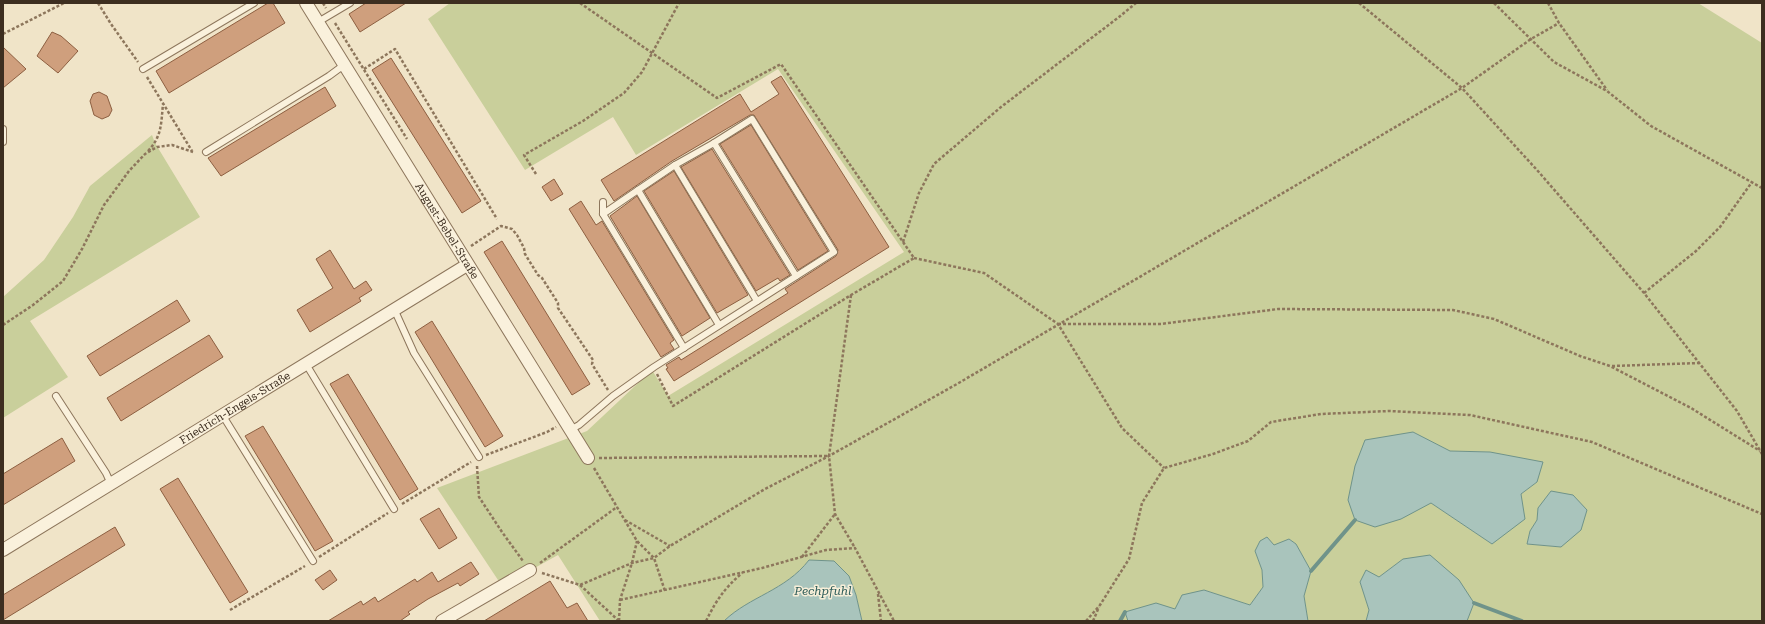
<svg xmlns="http://www.w3.org/2000/svg" width="1765" height="624" font-family="'Roboto Serif',serif">
<style>
.green{fill:#c9cf9b;fill-rule:evenodd}
.water{fill:#a9c4bc;stroke:#6f938a}
.lines{fill:none;stroke-linecap:round;stroke-linejoin:round}
.stream{stroke:#6f938a;stroke-width:4}
.building{fill:#cf9f7d;stroke:#8d5f41}
.lane-casing{stroke:#8d765c;stroke-width:8}
.street-casing{stroke:#8d765c;stroke-width:14}
.path{stroke:#8d765c;stroke-width:2.5;stroke-dasharray:3 2;stroke-linecap:butt}
.lane{stroke:#faf1dc;stroke-width:6}
.street{stroke:#faf1dc;stroke-width:12}
.labels{text-anchor:middle;dominant-baseline:central;stroke-width:3;stroke-linejoin:round;paint-order:stroke}
.street-label{font-size:11px;fill:#3d2e20;stroke:#f7eed8}
.water-label{font-size:12px;font-style:italic;fill:#2f5d5a;stroke:#f7eed8}
</style>
<rect width="100%" height="100%" fill="#f0e4c8"/>
<g class="green">
<path d="M450,3H1698L1762,43V621H1466L1474,603L1403,559L1379,577L1360,582L1369,610L1366,621H1308L1304,596L1311,571L1296,544L1289,539L1279,544L1255,551L1262,570L1263,587L1250,605L1204,590L1176,609L1125,613L1128,621H862L856,595L849,576L834,561L809,560C785,591 750,596 724,621H600L558,555L502,586L437,488L587,431L652,370L668,396L904,252L778,69L636,155L613,117L525,170L428,19ZM1413,432L1449,451L1490,452L1537,482L1521,494L1492,544L1431,503ZM1537,520L1561,547L1527,544L1530,531Z"/>
<polygon points="152,135 155,143 200,217 30,321 68,377 3,418 3,297 44,260 73,217 90,186"/>
</g>
<g class="water">
<polygon points="1413,432 1450,451 1490,452 1543,462 1537,482 1521,494 1525,519 1492,544 1431,503 1401,519 1375,527 1355,520 1348,500 1355,466 1365,440"/>
<polygon points="1551,491 1573,495 1587,510 1581,530 1561,547 1527,544 1530,531 1537,520 1538,508"/>
<polygon points="1267,537 1274,545 1289,539 1296,544 1311,571 1304,596 1308,621 1128,621 1125,612 1156,603 1175,609 1182,595 1204,590 1250,605 1263,587 1262,570 1255,551 1260,541"/>
<polygon points="1430,555 1459,580 1474,603 1467,621 1366,621 1369,610 1360,582 1366,570 1379,577 1403,559"/>
<path d="M809,560L834,561L849,576L856,595L862,621H724C750,596 785,591 809,560Z"/>
</g>
<g class="lines">
<g class="stream">
<polyline points="1311,571 1355,520"/>
<polyline points="1474,603 1522,621"/>
<polyline points="1120,621 1125,612"/>
</g>
</g>
<g class="building">
<polygon points="268,3 273,3 285,23 169,93 156,71"/>
<polygon points="366,3 406,3 360,32 349,14"/>
<polygon points="52,32 61,36 78,51 58,73 37,56"/>
<polygon points="3,47 26,69 3,88"/>
<polygon points="391,58 481,201 462,213 372,70"/>
<polygon points="781,76 889,247 674,381 666,369 668,368 666,365 679,357 681,360 788,293 785,289 836,256 838,250 754,115 750,115 672,161 614,201 601,180 740,94 751,112 779,94 771,82"/>
<polygon points="325,87 336,106 221,176 208,158"/>
<polygon points="99,92 107,96 112,110 109,116 102,119 94,115 90,101 93,94"/>
<polygon points="751,125 828,251 798,270 720,144"/>
<polygon points="712,149 790,275 780,281 778,278 756,291 681,167"/>
<polygon points="674,171 748,295 717,313 644,191"/>
<polygon points="554,179 563,194 551,201 542,187"/>
<polygon points="637,196 710,318 682,336 610,216"/>
<polygon points="581,201 596,225 602,221 674,340 670,343 674,349 661,357 569,209"/>
<polygon points="502,241 590,384 572,395 484,252"/>
<polygon points="330,250 354,289 366,281 372,290 359,298 361,301 310,332 297,310 333,288 316,259"/>
<polygon points="177,300 190,321 100,376 87,356"/>
<polygon points="432,321 503,436 485,447 415,332"/>
<polygon points="209,335 223,357 121,421 107,398"/>
<polygon points="348,374 418,489 400,500 330,384"/>
<polygon points="263,426 333,541 315,551 245,436"/>
<polygon points="62,438 75,461 3,505 3,474"/>
<polygon points="178,478 248,592 230,603 160,489"/>
<polygon points="439,508 457,538 439,549 420,519"/>
<polygon points="115,527 125,545 3,620 3,595"/>
<polygon points="471,562 479,574 460,586 458,583 428,599 408,612 410,614 400,621 328,621 361,601 363,605 375,597 378,602 415,579 417,582 432,572 438,582"/>
<polygon points="330,570 337,580 323,590 315,580"/>
<polygon points="550,581 567,608 577,603 588,621 484,621"/>
</g>
<g class="lines">
<g class="lane-casing">
<g id="lane">
<polyline points="318,22 350,3"/>
<polyline points="143,69 254,3"/>
<polyline points="3,129 3,142"/>
<polyline points="206,152 329,76 344,65"/>
<polyline points="675,165 714,143 796,276"/>
<polyline points="638,190 675,165 757,301"/>
<polyline points="603,202 603,214 684,348"/>
<polyline points="603,214 638,190 719,325"/>
<polyline points="395,311 414,353 479,457"/>
<polyline points="306,364 394,509"/>
<polyline points="56,396 106,473 111,484"/>
<polyline points="223,416 313,561"/>
<polyline points="570,430 579,425 613,396 654,367 834,252 752,119 714,143"/>
</g>
</g>
<g class="street-casing">
<g id="street">
<path id="s1" d="M306,3L588,458"/>
<path id="s2" d="M3,550L467,265"/>
<polyline points="442,621 530,570"/>
</g>
</g>
<g class="path">
<polyline points="98,3 111,24 138,62"/>
<polyline points="323,3 326,8"/>
<polyline points="580,3 717,98 781,64 914,258 851,295 673,406 657,374"/>
<polyline points="1359,3 1462,88 1537,170 1644,293 1737,411 1762,454"/>
<polyline points="1494,3 1554,62 1607,91 1651,126 1762,188"/>
<polyline points="1548,3 1559,23 1607,90"/>
<polyline points="335,23 407,139"/>
<polyline points="3,34 64,3"/>
<polyline points="364,69 395,49 497,219"/>
<polyline points="147,77 192,151"/>
<path d="M148,151C162,136 161,124 163,104"/>
<polyline points="536,174 524,155 583,121 624,93 642,72 679,3"/>
<polyline points="903,242 919,193 934,164 1001,107 1119,17 1136,3"/>
<polyline points="471,246 501,226 512,229 517,235 524,248 525,254 538,275 542,278 558,303 558,308 593,360 592,364 608,390"/>
<polyline points="914,258 984,273 1058,324 1122,428 1164,468"/>
<polyline points="1644,293 1696,251 1720,227 1752,182"/>
<polyline points="851,295 829,456 835,514 855,548"/>
<polyline points="1058,324 1161,324 1278,309 1453,310 1494,319 1580,356 1610,366 1691,408 1760,451"/>
<polyline points="3,325 33,305 63,281 82,249 104,205 129,171 145,154 157,147 172,145 193,152"/>
<polyline points="1612,366 1699,363"/>
<polyline points="486,455 547,432 556,427"/>
<polyline points="599,458 828,456"/>
<polyline points="477,466 479,497 502,532 523,561"/>
<polyline points="594,468 637,541 654,558 665,591"/>
<polyline points="402,504 471,462"/>
<polyline points="625,520 670,546"/>
<polyline points="319,557 388,513"/>
<polyline points="802,557 835,514"/>
<polyline points="540,563 617,507"/>
<polyline points="542,573 580,585 632,563 654,558 670,546 765,489 829,456 957,384 1462,88 1531,39 1559,23"/>
<polyline points="580,585 619,621"/>
<polyline points="878,594 881,621"/>
<polyline points="620,600 762,568 826,550 855,548 894,621"/>
<polyline points="230,610 305,566"/>
<polyline points="619,621 620,600 632,563 637,541"/>
<path d="M706,621C717,599 724,589 742,573"/>
<polyline points="1086,621 1100,605 1129,559 1142,503 1164,468 1213,454 1248,441 1271,422 1321,414 1389,411 1470,415 1592,442 1762,514"/>
<polyline points="1093,621 1099,607"/>
</g>
<use href="#lane" class="lane"/>
<use href="#street" class="street"/>
</g>
<g class="labels">
<g class="street-label">
<text stroke="none"><textPath href="#s1" startOffset="268">August-Bebel-Straße</textPath></text>
<text stroke="none"><textPath href="#s2" startOffset="272">Friedrich-Engels-Straße</textPath></text>
</g>
<g class="water-label">
<text x="823" y="591">Pechpfuhl</text>
</g>
</g>
<rect width="1765" height="624" fill="none" stroke="#3d2e20" stroke-width="8"/>
</svg>
